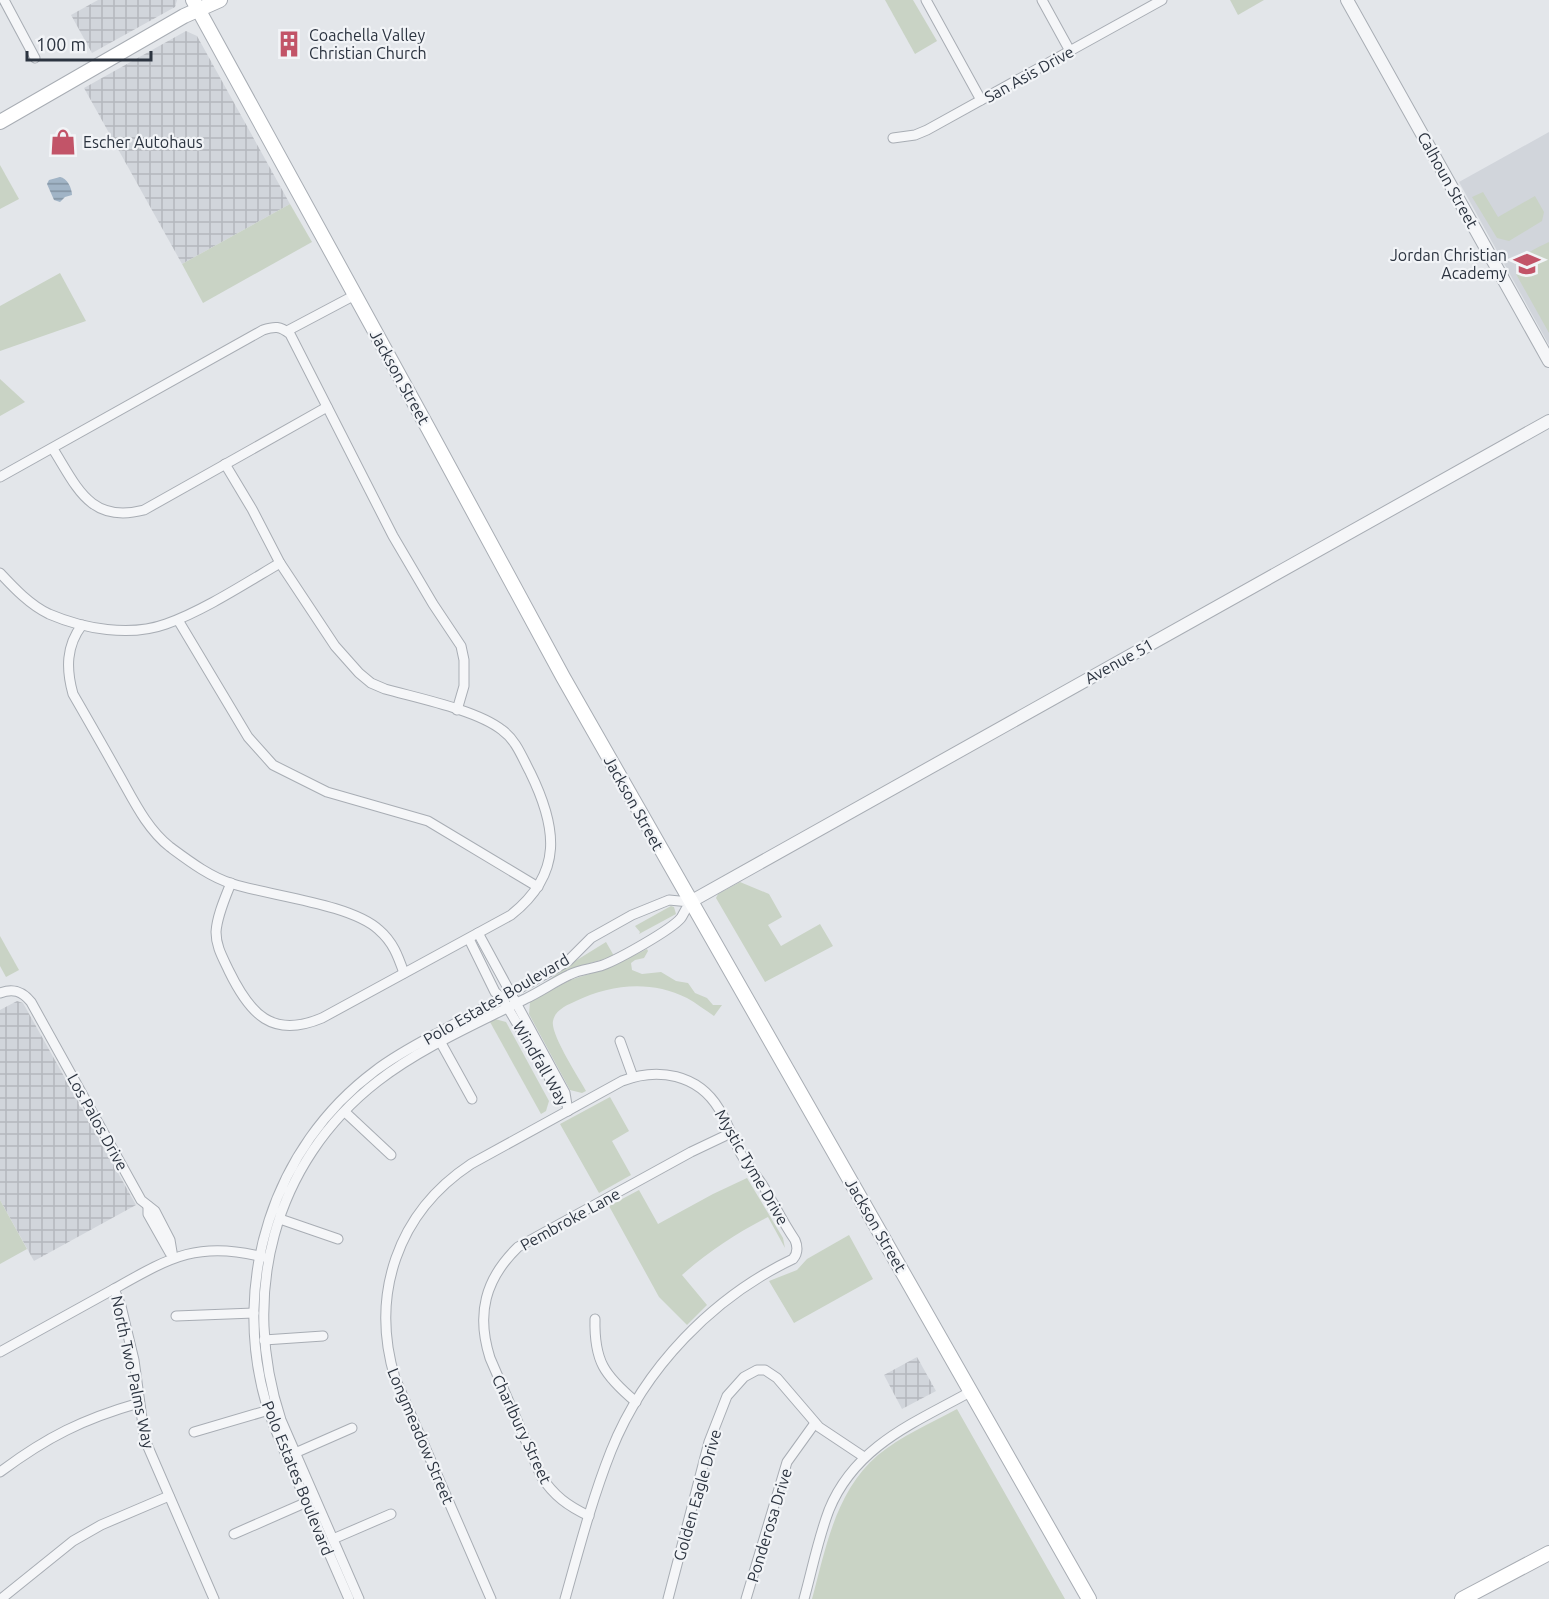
<svg xmlns="http://www.w3.org/2000/svg" width="1549" height="1599" font-family="Ubuntu,sans-serif">
<style>
.built{fill:#d1d5db}
.industrial{fill:url(#industrial-grid)}
.grass{fill:#c9d3c5}
.water{fill:url(#water-rules)}
.lines{fill:none;stroke-linecap:round;stroke-linejoin:round}
.minor-casing{stroke:#a8adb4;stroke-width:11}
.tertiary-casing{stroke:#a8adb4;stroke-width:14}
.secondary-casing{stroke:#a8adb4;stroke-width:16}
.minor{stroke:#f5f6f8;stroke-width:9}
.tertiary{stroke:#f5f6f8;stroke-width:12}
.secondary{stroke:#fff;stroke-width:14}
.labels{text-anchor:middle;dominant-baseline:central;stroke-width:4.5;stroke-linejoin:round;paint-order:stroke}
.poi-label{font-size:16px;fill:#2c3440;stroke:#f2f4f7;text-anchor:start}
.street-label{font-size:16px;fill:#2c3440;stroke:#f2f4f7}
</style>
<defs>
<pattern id="industrial-grid" width="8" height="8" patternUnits="userSpaceOnUse" patternTransform="scale(1.5)"><rect width="8" height="8" fill="#d1d5db"/><path d="M0 4h8M4 0v8" fill="none" stroke="#b4b7bd"/></pattern>
<pattern id="water-rules" width="6" height="5" patternUnits="userSpaceOnUse" patternTransform="scale(1.5)"><rect width="6" height="5" fill="#a1b4c6"/><path d="M0 2.5h6" fill="none" stroke="#8393a2"/></pattern>
</defs>
<rect width="100%" height="100%" fill="#e3e6ea"/>
<polygon class="built" points="1549,132 1549,345 1459,182"/>
<g class="industrial">
<polygon points="98,0 177,0 175,7 92,53 71,15"/>
<polygon points="186,31 197,36 290,204 182,264 84,88"/>
<polygon points="17,1001 23,1003 136,1205 34,1261 0,1200 0,1010"/>
<polygon points="917,1357 936,1391 902,1409 884,1375"/>
</g>
<g class="grass">
<polygon points="885,0 913,0 937,41 915,54"/>
<polygon points="1230,0 1264,0 1238,15"/>
<polygon points="0,165 19,199 0,209"/>
<polygon points="1483,192 1498,217 1535,196 1544,212 1542,221 1509,241 1497,238 1472,197"/>
<polygon points="290,204 312,242 203,303 182,264"/>
<path d="M1549,242V333L1516,274C1515,256 1535,249 1549,242Z"/>
<polygon points="60,273 86,321 0,351 0,306"/>
<polygon points="0,379 25,402 0,416"/>
<polygon points="740,882 769,894 782,917 768,925 781,946 820,924 833,946 765,982 716,898 718,894"/>
<polygon points="671,906 674,907 676,914 639,934 640,932 635,926"/>
<polygon points="0,936 19,970 6,977 0,966"/>
<polygon points="606,942 614,956 574,968 549,980 564,968"/>
<path d="M647,949L648,951L644,958L635,960L631,963L632,970L642,974L661,972L676,981L688,983L695,993L707,998L713,1005H722L714,1016C705,1010 696,1003 687,998C651,980 611,984 576,1001C567,1005 555,1010 553,1021C550,1034 579,1078 586,1091L582,1093L570,1090L529,1014L530,1002L570,980L608,968Z"/>
<polygon points="495,1019 506,1022 549,1101 546,1111 541,1114 490,1022"/>
<polygon points="610,1097 629,1131 612,1141 631,1175 599,1193 560,1124"/>
<path d="M747,1178L783,1238L785,1248L768,1217C737,1233 708,1252 682,1275L707,1305L687,1325L659,1297L609,1206L639,1190L658,1224L713,1194Z"/>
<polygon points="0,1200 27,1249 0,1264"/>
<polygon points="849,1235 873,1279 794,1323 769,1281 797,1270 807,1259"/>
<path d="M957,1409L1065,1599H812C826,1548 835,1492 878,1455C901,1436 931,1423 957,1409Z"/>
</g>
<path class="water" d="M60,177C67,178 72,188 72,195L65,197L60,202L54,200L47,184L49,180Z"/>
<g class="lines">
<g class="minor-casing">
<g id="minor">
<polyline points="4,0 35,58"/>
<polyline points="926,0 981,100"/>
<polyline points="1042,0 1070,51"/>
<polyline points="893,138 915,135 927,130 1162,0"/>
<polyline points="287,331 355,295"/>
<path d="M53,449C77,487 90,524 144,510L327,407"/>
<path d="M225,464L252,509L280,563L335,646L359,673L371,683L385,689C417,698 477,710 502,730C516,740 522,757 530,772C557,827 564,873 511,915L322,1018C272,1039 250,1014 229,971C223,958 216,947 216,932C217,916 225,898 231,883"/>
<path d="M0,477L263,330C275,326 280,326 290,334L393,536L433,604L461,646L464,660V686L457,710"/>
<path d="M0,573C14,588 30,605 49,614C84,629 130,637 166,624C203,611 246,583 280,563"/>
<polyline points="178,620 248,737 273,765 327,792 428,821 538,887"/>
<path d="M82,625C66,646 66,669 73,694C88,720 103,746 118,773C133,799 146,828 170,847C189,861 210,877 233,884C271,896 351,904 379,930C393,942 398,956 404,973"/>
<polyline points="478,933 565,1093 568,1111"/>
<polyline points="469,939 495,992 502,998 563,1101"/>
<path d="M0,993C13,988 22,991 31,1002L141,1200L155,1211L170,1240L173,1258"/>
<polyline points="620,1041 633,1077"/>
<polyline points="441,1043 472,1099"/>
<polyline points="345,1112 391,1155"/>
<polyline points="148,1206 148,1214 170,1253"/>
<polyline points="280,1219 338,1239"/>
<polyline points="176,1316 254,1313"/>
<path d="M595,1319C594,1361 604,1375 636,1402"/>
<polyline points="264,1340 323,1336"/>
<polyline points="0,1352 114,1289"/>
<polyline points="194,1432 269,1410"/>
<polyline points="295,1453 352,1428"/>
<path d="M0,1472C47,1437 83,1419 139,1403"/>
<path d="M589,1516C568,1506 554,1496 541,1476L490,1358C476,1314 485,1279 518,1247L691,1152L731,1133"/>
<polyline points="234,1534 307,1502"/>
<polyline points="333,1539 391,1514"/>
<polyline points="1,1599 73,1541 101,1525 169,1496"/>
<path d="M214,1599L145,1440L134,1360L121,1306L114,1289C169,1258 198,1240 263,1257"/>
<path d="M349,1599C333,1562 316,1524 300,1487C288,1459 275,1432 266,1403C231,1282 273,1147 375,1071C397,1054 421,1042 445,1029C486,1006 527,985 568,961L591,938L632,915L669,900L690,902C687,907 684,913 681,918C671,930 619,959 603,965C592,969 580,969 569,975C554,982 540,992 525,999C476,1024 422,1047 378,1081C272,1163 240,1296 281,1420L359,1599"/>
<path d="M491,1599L395,1378C370,1295 397,1213 471,1164L622,1081C658,1067 698,1074 719,1109C728,1123 733,1140 741,1154C748,1166 758,1177 765,1189C775,1206 784,1224 795,1240C798,1247 798,1253 793,1259C713,1297 644,1368 611,1451C592,1499 579,1549 565,1599"/>
<polyline points="668,1599 709,1442 727,1396 744,1377 757,1370 765,1370 777,1378 819,1427 864,1457"/>
<polyline points="746,1599 787,1462 815,1423"/>
<path d="M804,1599C812,1570 818,1539 829,1510C855,1446 914,1423 970,1392"/>
</g>
</g>
<g class="tertiary-casing">
<g id="tertiary">
<polyline points="1347,0 1549,361"/>
<polyline points="690,902 1549,421"/>
</g>
</g>
<g class="secondary-casing">
<g id="secondary">
<polyline points="193,0 428,428 563,677 1089,1599"/>
<polyline points="0,122 184,16 220,0"/>
<polyline points="1462,1599 1549,1553"/>
</g>
</g>
<use href="#minor" class="minor"/>
<use href="#tertiary" class="tertiary"/>
<use href="#secondary" class="secondary"/>
</g>
<defs>
<g id="building-bare" transform="scale(2.07)"><path d="M-4-6H4V6H1V3H-1V6H-4ZM-2.5-4.3h1.7v1.8h-1.7ZM.8-4.3h1.7v1.8H.8ZM-2.5-1h1.7V.8h-1.7ZM.8-1h1.7V.8H.8Z" fill="#c25468" stroke="#f2f4f7" stroke-width="2.5" paint-order="stroke"/></g>
<g id="shop-bare" transform="scale(2.07)"><path d="M-5-2.5h2.3a2.7 3.5 0 0 1 5.4 0H5L5.5 6h-11ZM-1.5-2.5h3a1.5 2.3 0 0 0-3 0Z" fill="#c25468" stroke="#f2f4f7" stroke-width="2.5" paint-order="stroke"/></g>
<g id="school-bare" transform="scale(2.07)"><path d="M0-5L7-2L0 1L-7-2ZM-4 1L0 2.5L4 1V4Q0 6-4 4Z" fill="#c25468" stroke="#f2f4f7" stroke-width="2.5" paint-order="stroke"/></g>
</defs>
<g fill-rule="evenodd">
<use href="#building-bare" x="289" y="44"/>
<use href="#shop-bare" x="63" y="142"/>
<use href="#school-bare" x="1527" y="264"/>
</g>
<g class="labels">
<g class="poi-label">
<text x="309" y="35">Coachella Valley<tspan x="309" dy="18">Christian Church</tspan></text>
<text x="83" y="142">Escher Autohaus</text>
<text x="1507" y="255" text-anchor="end">Jordan Christian<tspan x="1507" dy="18">Academy</tspan></text>
</g>
<g class="street-label">
<text transform="translate(1029 74) rotate(-29)">San Asis Drive</text>
<text transform="translate(1448 180) rotate(61)">Calhoun Street</text>
<text transform="translate(400 377) rotate(61)">Jackson Street</text>
<text transform="translate(1119 661) rotate(-29)">Avenue 51</text>
<text transform="translate(634 803) rotate(61)">Jackson Street</text>
<text transform="translate(496 999) rotate(-30)">Polo Estates Boulevard</text>
<text transform="translate(541 1063) rotate(60)">Windfall Way</text>
<text transform="translate(98 1122) rotate(61)">Los Palos Drive</text>
<text transform="translate(752 1167) rotate(60)">Mystic Tyme Drive</text>
<text transform="translate(570 1219) rotate(-29)">Pembroke Lane</text>
<text transform="translate(876 1225) rotate(60)">Jackson Street</text>
<text transform="translate(133 1372) rotate(78)">North Two Palms Way</text>
<text transform="translate(522 1429) rotate(65)">Charlbury Street</text>
<text transform="translate(421 1436) rotate(67)">Longmeadow Street</text>
<text transform="translate(298 1478) rotate(68)">Polo Estates Boulevard</text>
<text transform="translate(697 1495) rotate(-74)">Golden Eagle Drive</text>
<text transform="translate(769 1525) rotate(-73)">Ponderosa Drive</text>
</g>
</g>
<path d="M27 51v9h124v-9" fill="none" stroke="#2c3440" stroke-width="3"/>
<text x="36" y="51" font-size="18" fill="#2c3440" stroke="#f2f4f7" stroke-width="4.5" paint-order="stroke">100 m</text>
</svg>
